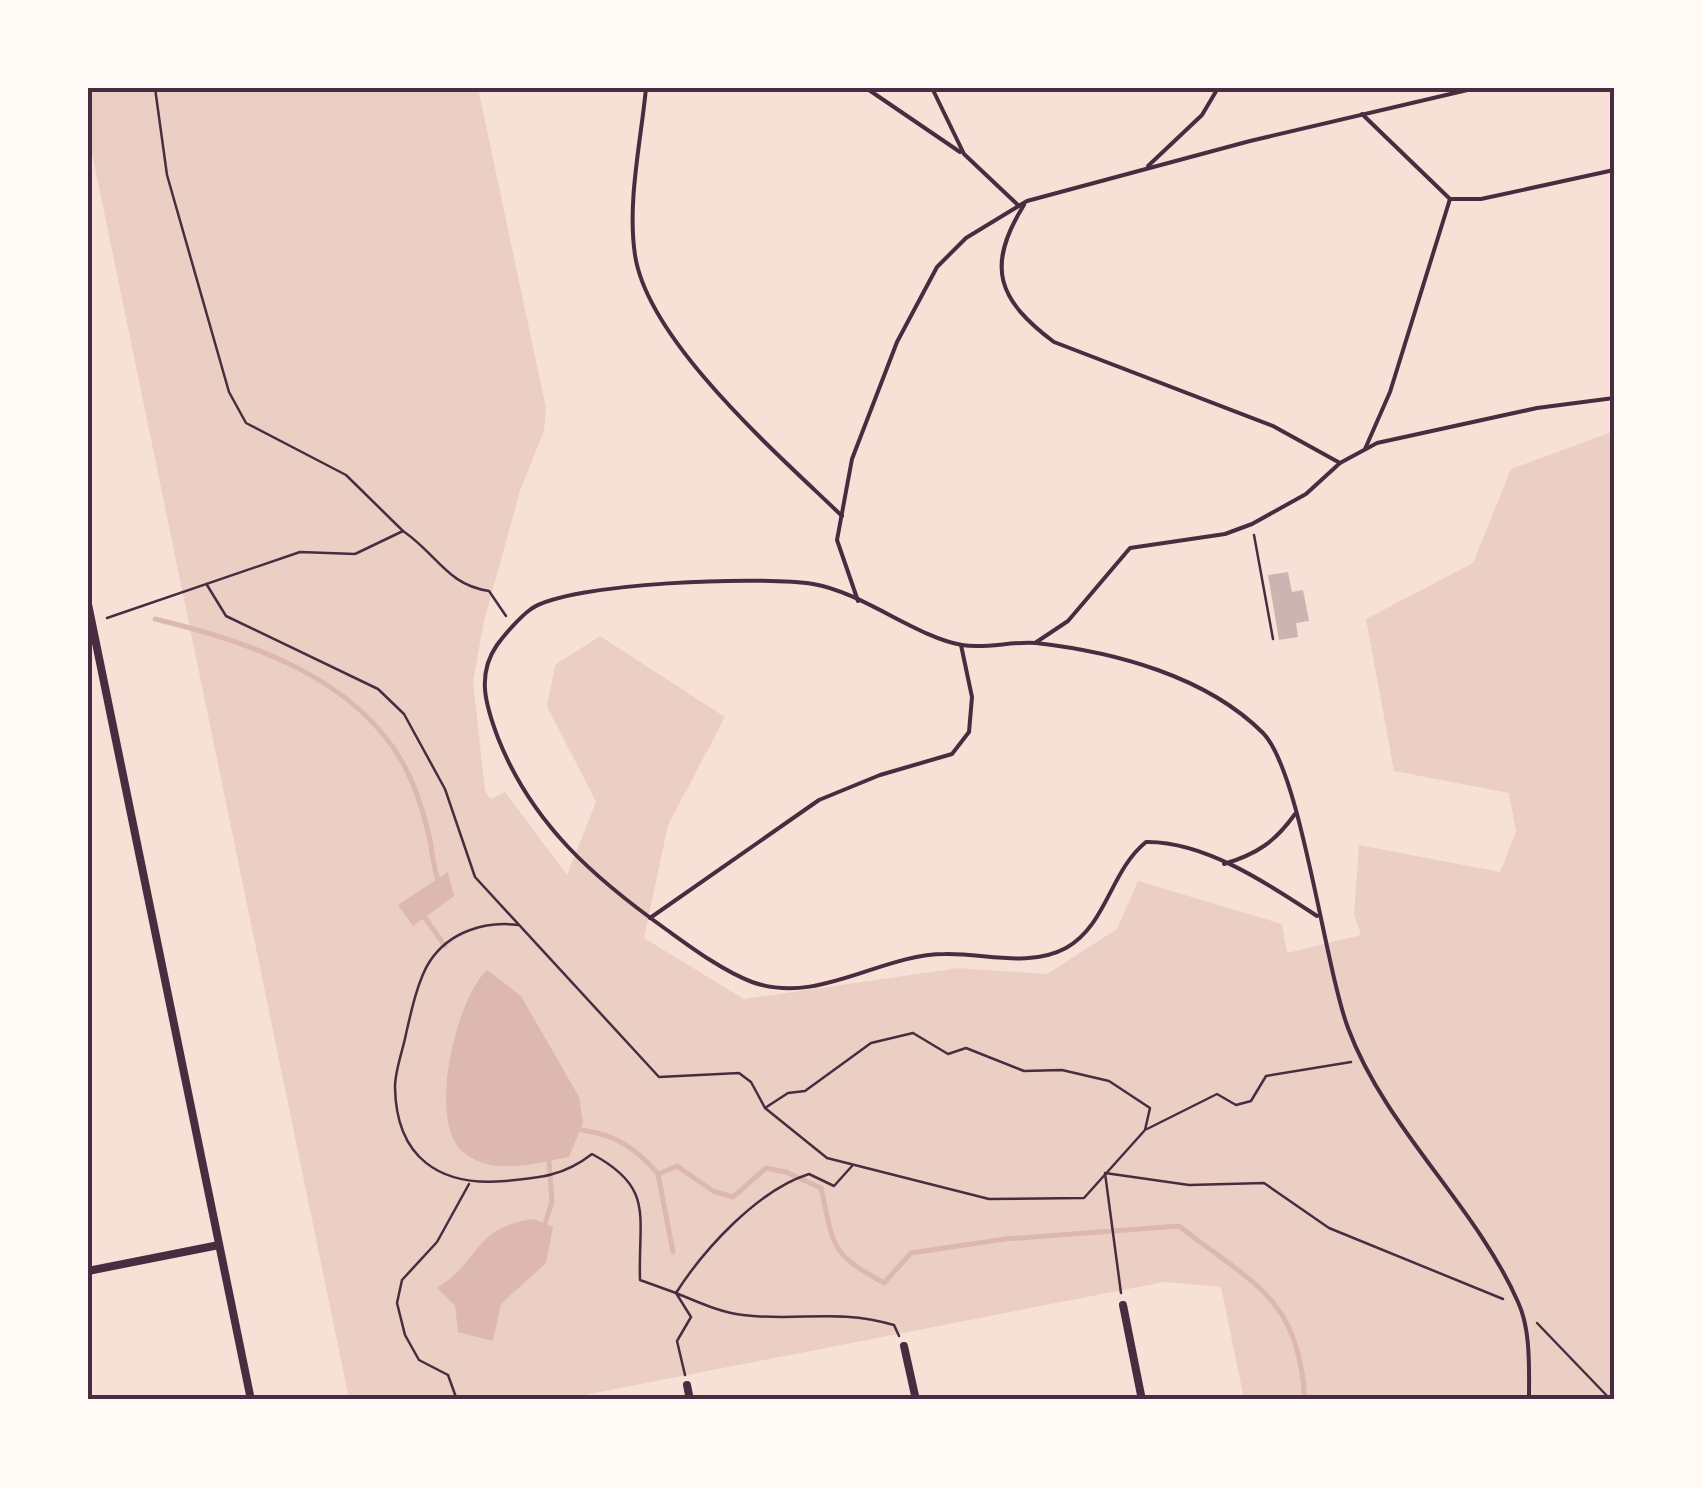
<svg xmlns="http://www.w3.org/2000/svg" width="1702" height="1487" font-family="'DejaVu Sans',sans-serif">
<style>
.green{fill:#ebcfc5}
.water{fill:#dcb8b0}
.lines{fill:none;stroke-linecap:round;stroke-linejoin:round}
.stream{stroke:#dcb8b0;stroke-width:5}
.building{fill:#ccb4b1}
.path{stroke:#4a2c40;stroke-width:2.5}
.service{stroke:#4a2c40;stroke-width:4}
.minor{stroke:#4a2c40;stroke-width:8}
.neatline{fill:none;stroke:#4a2c40;stroke-width:4}
</style>
<rect width="100%" height="100%" fill="#f7e1d7"/>
<polygon class="green" points="88,88 478,88 546,408 544,431 520,491 484,621 473,682 485,790 490,799 505,792 567,875 596,802 547,706 555,665 600,636 725,717 668,825 644,938 744,999 958,968 1047,974 1117,929 1138,881 1282,924 1287,953 1361,935 1354,915 1359,845 1500,872 1516,832 1509,793 1394,771 1366,619 1473,563 1511,469 1614,431 1614,1399 1244,1399 1221,1287 1164,1282 564,1399 349,1399 88,134"/>
<g class="water">
<polygon points="448,872 454,896 413,926 398,905"/>
<path d="M487,970L521,996L579,1097L583,1123L569,1157C536,1163 492,1177 463,1152C426,1120 457,997 487,970Z"/>
<path d="M534,1219L553,1227L546,1263L501,1304L493,1341L458,1332L455,1306L437,1288C481,1261 472,1227 534,1219Z"/>
</g>
<g class="lines">
<g class="stream">
<path d="M155,619C248,641 358,678 405,767C415,786 423,811 428,832C433,849 432,869 440,884"/>
<polyline points="425,918 445,946"/>
<path d="M582,1130C616,1135 636,1148 658,1174L677,1166L713,1191L733,1197L766,1168L786,1172L821,1188C834,1246 829,1253 884,1283L911,1253L1005,1239L1179,1226C1254,1285 1298,1296 1305,1400"/>
<polyline points="658,1174 673,1252"/>
<polyline points="545,1223 552,1202 549,1161"/>
</g>
</g>
<polygon class="building" points="1288,572 1292,592 1303,590 1309,621 1296,623 1298,637 1279,640 1268,575"/>
<g class="lines">
<g class="path">
<polyline points="155,88 167,175 229,392 246,423 346,475 403,531"/>
<polyline points="1254,535 1273,639"/>
<polyline points="207,585 226,616 378,689 404,714 445,789 475,877 659,1077 739,1073 751,1082 765,1108 827,1158 989,1199 1084,1198 1145,1130 1150,1108 1109,1081 1062,1070 1024,1071 966,1048 948,1054 913,1033 871,1043 805,1091 788,1093 765,1108"/>
<path d="M107,618L300,552L355,554L403,531C437,554 447,585 489,591L506,616"/>
<path d="M518,925C486,921 450,931 430,961C418,979 411,1012 406,1034C403,1050 395,1070 395,1087C396,1158 440,1187 505,1181C539,1178 564,1176 592,1154C655,1188 638,1215 640,1280L676,1293L691,1317L677,1341L685,1375"/>
<polyline points="1147,1129 1217,1094 1236,1105 1251,1101 1266,1076 1351,1062"/>
<path d="M852,1166L834,1186L809,1174C758,1190 704,1249 676,1293C698,1302 719,1312 743,1315C799,1322 835,1308 894,1325L899,1336"/>
<polyline points="1121,1293 1105,1173 1189,1185 1264,1183 1329,1228 1503,1299"/>
<polyline points="1537,1323 1611,1400"/>
<polyline points="457,1400 448,1375 419,1360 405,1335 397,1303 402,1280 437,1242 469,1184"/>
</g>
<g class="service">
<path d="M646,88C641,141 627,202 635,255C648,342 780,456 842,516"/>
<polyline points="866,88 960,152"/>
<polyline points="932,88 964,154 1019,206"/>
<polyline points="1362,114 1450,199 1481,199 1614,170"/>
<polyline points="1148,166 1202,115 1218,88"/>
<path d="M1024,205C985,267 998,300 1054,342L1273,426L1340,463"/>
<polyline points="1365,449 1390,392 1450,199"/>
<polyline points="858,601 837,540 852,459 897,342 937,267 966,238 1027,201 1250,141 1476,88"/>
<polyline points="1035,643 1068,621 1130,548 1225,534 1252,524 1306,494 1340,463 1377,443 1537,408 1614,398"/>
<path d="M1224,864C1257,854 1275,842 1295,814"/>
<path d="M1317,916C1270,885 1205,841 1146,842C1110,871 1107,925 1066,948C1029,968 985,953 945,954C880,954 818,1006 752,982C723,971 692,948 667,930C594,878 532,824 498,738C486,706 476,675 497,645C505,634 520,617 531,609C570,582 764,576 813,584C862,592 916,637 962,645C986,649 1012,641 1036,643C1115,652 1206,676 1263,733C1301,772 1324,963 1348,1028C1385,1128 1476,1206 1518,1302C1531,1330 1529,1369 1529,1400"/>
<polyline points="650,918 819,800 880,775 952,754 969,732 972,697 961,645"/>
</g>
<g class="minor">
<polyline points="88,604 251,1400"/>
<polyline points="88,1271 219,1245"/>
<polyline points="1123,1305 1142,1400"/>
<polyline points="904,1346 916,1400"/>
<polyline points="687,1385 690,1400"/>
</g>
</g>
<rect width="1702" height="1487" fill="none" stroke="#fffaf5" stroke-width="180"/>
<rect x="90" y="90" width="1522" height="1307" class="neatline"/>
</svg>
